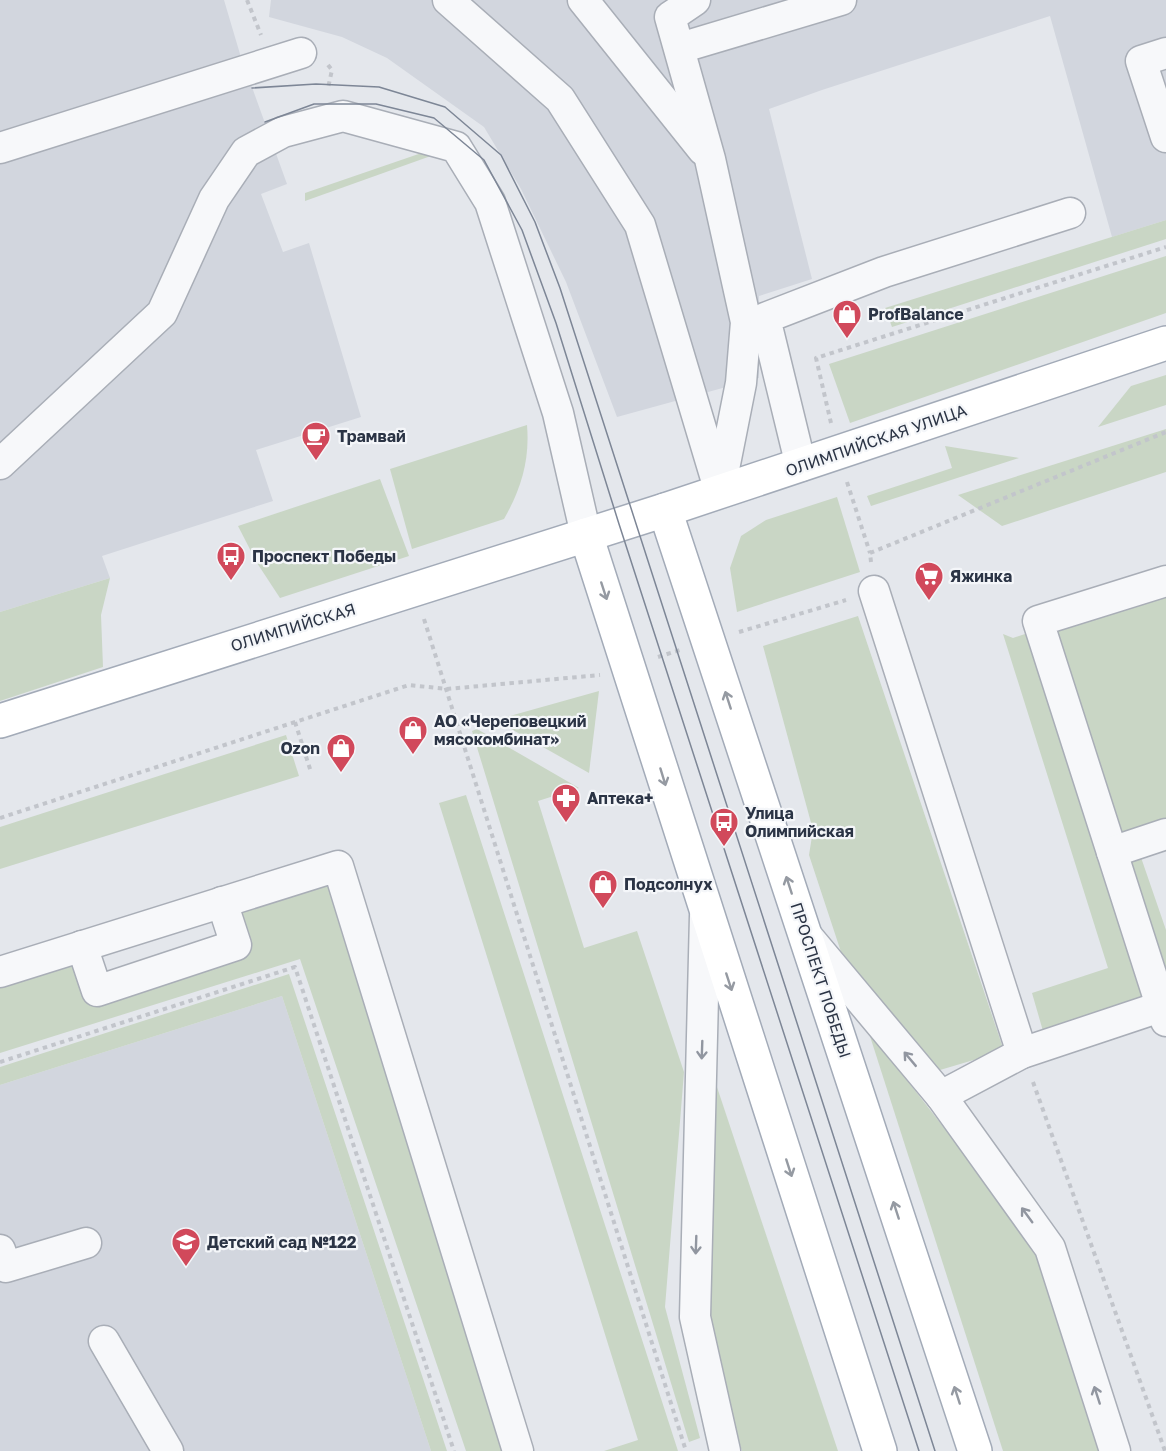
<svg xmlns="http://www.w3.org/2000/svg" width="1166" height="1451" font-family="'Golos Text',sans-serif">
<style>
.built{fill:#d2d6de}
.green{fill:#c9d6c5}
.lines{fill:none;stroke-linecap:round;stroke-linejoin:round}
.minor-casing{stroke:#a9aeb7;stroke-width:33}
.major-casing{stroke:#a3abb8;stroke-width:36}
.path{stroke:#c2c5cb;stroke-width:4;stroke-dasharray:4.5 4.5;stroke-linecap:butt}
.minor{stroke:#f7f8fa;stroke-width:30}
.major{stroke:#fff;stroke-width:33}
.tram{stroke:#7d8696;stroke-width:1.5}
.oneway{stroke:#959aa2}
.oneway2{stroke:#9196a0}
.labels{text-anchor:middle;dominant-baseline:central;stroke-width:4.5;stroke-linejoin:round;paint-order:stroke}
.poi-label{font-size:16px;font-weight:bold;fill:#2b3445;stroke:#f4f6f9;text-anchor:start}
.street-label{font-size:16px;fill:#2b3445;stroke:#f4f6f9}
</style>
<rect width="100%" height="100%" fill="#e4e7ec"/>
<g class="built">
<polygon points="0,0 224,0 240,54 287,184 261,194 283,252 309,243 361,417 256,450 273,501 102,556 110,578 0,612"/>
<polygon points="271,0 1166,0 1166,220 1112,237 1050,16 822,90 769,109 812,279 759,296 759,378 617,417 566,282 521,189 484,127 387,58 342,37 269,17"/>
<polygon points="282,996 431,1451 0,1451 0,1085"/>
</g>
<g class="green">
<polygon points="439,147 456,147 305,201 305,193"/>
<polygon points="1166,220 1166,239 892,327 885,308"/>
<polygon points="1166,256 1166,313 850,423 829,364"/>
<polygon points="1166,375 1166,405 1098,427 1131,386"/>
<path d="M527,425C530,460 521,489 504,519L412,549L390,469Z"/>
<polygon points="1166,429 1166,472 1002,526 958,495"/>
<polygon points="945,446 1019,458 871,506 867,496 952,468"/>
<polygon points="380,479 409,556 280,598 257,563 238,526"/>
<polygon points="837,497 860,572 737,612 730,568 741,536 766,520"/>
<polygon points="110,578 101,615 103,667 0,701 0,612"/>
<polygon points="1166,587 1166,830 1135,840 1166,930 1166,994 1045,1038 1032,993 1108,968 1003,634 1013,638"/>
<polygon points="858,616 1004,1051 940,1070 841,952 809,855 813,830 763,646"/>
<polygon points="599,691 589,773 495,720"/>
<polygon points="477,729 579,788 538,801 584,948 637,931 684,1072 665,1307 700,1438 689,1442 472,731"/>
<polygon points="286,735 299,776 0,869 0,827"/>
<polygon points="466,795 678,1451 604,1451 638,1440 439,803"/>
<polygon points="329,877 512,1451 466,1451 300,959 0,1053 0,982 74,960 92,1005 250,952 236,908"/>
<polygon points="289,974 447,1451 431,1451 282,996 0,1085 0,1067"/>
<polygon points="868,1030 1039,1250 1104,1451 1003,1451"/>
<polygon points="713,1075 838,1451 742,1451 709,1352"/>
</g>
<g class="lines">
<g class="minor-casing">
<g id="minor">
<polyline points="448,0 560,99 640,225 720,492"/>
<polyline points="583,0 703,150"/>
<polyline points="695,0 670,17 710,159 746,322 741,383 720,489"/>
<polyline points="680,48 841,0"/>
<polyline points="1166,53 1141,61 1166,137"/>
<polyline points="0,148 301,53"/>
<polyline points="0,464 162,313 214,199 246,152 283,132 343,116 456,147 490,202 558,413 586,535"/>
<polyline points="801,466 765,318 884,272 1070,213"/>
<polyline points="1166,581 1038,621 1166,1021"/>
<polyline points="874,591 1022,1053"/>
<polyline points="1112,852 1166,834"/>
<polyline points="705,916 695,1317 725,1451"/>
<polyline points="807,936 941,1096 1050,1248 1115,1451"/>
<polyline points="82,946 97,991 236,945 222,902"/>
<polyline points="0,972 338,866 518,1451"/>
<polyline points="941,1096 1022,1053 1166,1005"/>
<polyline points="0,1250 6,1267 86,1243"/>
<polyline points="104,1341 168,1451"/>
</g>
</g>
<g class="major-casing">
<g id="major">
<polyline points="665,510 975,1451"/>
<polyline points="586,535 880,1451"/>
<polyline points="0,721 665,510 1166,343"/>
</g>
</g>
<g class="path">
<polyline points="247,0 261,35"/>
<polyline points="328,65 332,70 328,88"/>
<polyline points="831,423 816,358 1166,247"/>
<polyline points="847,482 870,553"/>
<polyline points="871,562 870,553 1166,432"/>
<polyline points="424,619 686,1451"/>
<polyline points="739,632 846,600"/>
<polyline points="658,657 680,650"/>
<polyline points="295,722 311,772"/>
<polyline points="0,818 409,685 447,689 600,675"/>
<polyline points="0,1062 295,967 454,1451"/>
<polyline points="1033,1082 1165,1451"/>
</g>
<use href="#minor" class="minor"/>
<use href="#major" class="major"/>
<g class="tram">
<polyline points="252,88 316,84 379,87 445,107 501,155 535,222 560,288 935,1451"/>
<polyline points="265,122 314,104 376,104 434,118 484,160 522,230 556,323 619,524 919,1451"/>
</g>
</g>
<defs><path id="oneway-shaft" d="M-6 0H5M1.5-3L5.5 0L1.5 3" fill="none" stroke-width="1.6" stroke-linecap="round" stroke-linejoin="round" transform="scale(1.5)"/></defs>
<g class="oneway">
<use href="#oneway-shaft" transform="translate(604 591) rotate(72)"/>
<use href="#oneway-shaft" transform="translate(728 700) rotate(-108)"/>
<use href="#oneway-shaft" transform="translate(663 777) rotate(73)"/>
<use href="#oneway-shaft" transform="translate(789 885) rotate(-108)"/>
<use href="#oneway-shaft" transform="translate(729 982) rotate(72)"/>
<use href="#oneway-shaft" transform="translate(789 1168) rotate(72)"/>
<use href="#oneway-shaft" transform="translate(896 1210) rotate(-108)"/>
<use href="#oneway-shaft" transform="translate(957 1395) rotate(-108)"/>
</g>
<g class="oneway2">
<use href="#oneway-shaft" transform="translate(702 1050) rotate(92)"/>
<use href="#oneway-shaft" transform="translate(910 1059) rotate(-130)"/>
<use href="#oneway-shaft" transform="translate(1027 1215) rotate(-126)"/>
<use href="#oneway-shaft" transform="translate(696 1245) rotate(92)"/>
<use href="#oneway-shaft" transform="translate(1097 1395) rotate(-108)"/>
</g>
<defs>
<g id="shop-pin" transform="scale(1.5)"><path d="M0 17L-7.5 6A9.5 9.5 0 1 1 7.5 6Z" fill="#d1495b" stroke="#f4f6f9"/><path d="M-5-2.5h2.3a2.7 3.5 0 0 1 5.4 0H5L5.5 6h-11ZM-1.5-2.5h3a1.5 2.3 0 0 0-3 0Z" fill="#fff"/></g>
<g id="cafe-pin" transform="scale(1.5)"><path d="M0 17L-7.5 6A9.5 9.5 0 1 1 7.5 6Z" fill="#d1495b" stroke="#f4f6f9"/><path d="M-5.5-4.5H6V0H3Q3 3.5 0 3.5H-2.5Q-5.5 3.5-5.5 0ZM3-3.2v2h1.7v-2ZM-6 4.5H4V6H-6Z" fill="#fff"/></g>
<g id="bus-pin" transform="scale(1.5)"><path d="M0 17L-7.5 6A9.5 9.5 0 1 1 7.5 6Z" fill="#d1495b" stroke="#f4f6f9"/><path d="M-5-6H5V4H4V6H2V4H-2V6H-4V4H-5ZM-3.5-4V0h7V-4ZM-3.5 1.2v1.5H-2V1.2ZM2 1.2v1.5H3.5V1.2Z" fill="#fff"/></g>
<g id="supermarket-pin" transform="scale(1.5)"><path d="M0 17L-7.5 6A9.5 9.5 0 1 1 7.5 6Z" fill="#d1495b" stroke="#f4f6f9"/><path d="M-6-5.5h2.5l.6 2H6L4.5 2H-2.5L-4.4-4H-6ZM-1.5 3.2a1.3 1.3 0 1 0 .1 0ZM3 3.2a1.3 1.3 0 1 0 .1 0Z" fill="#fff"/></g>
<g id="pharmacy-pin" transform="scale(1.5)"><path d="M0 17L-7.5 6A9.5 9.5 0 1 1 7.5 6Z" fill="#d1495b" stroke="#f4f6f9"/><path d="M-2-6h4v4h4v4h-4v4h-4v-4h-4v-4h4Z" fill="#fff"/></g>
<g id="school-pin" transform="scale(1.5)"><path d="M0 17L-7.5 6A9.5 9.5 0 1 1 7.5 6Z" fill="#d1495b" stroke="#f4f6f9"/><path d="M0-5L7-2L0 1L-7-2ZM-4 1L0 2.5L4 1V4Q0 6-4 4Z" fill="#fff"/></g>
</defs>
<g fill-rule="evenodd">
<use href="#shop-pin" x="847" y="314"/>
<use href="#cafe-pin" x="316" y="436"/>
<use href="#bus-pin" x="231" y="556"/>
<use href="#supermarket-pin" x="929" y="576"/>
<use href="#shop-pin" x="413" y="730"/>
<use href="#shop-pin" x="341" y="748"/>
<use href="#pharmacy-pin" x="566" y="798"/>
<use href="#bus-pin" x="724" y="822"/>
<use href="#shop-pin" x="603" y="884"/>
<use href="#school-pin" x="186" y="1242"/>
</g>
<g class="labels">
<g class="poi-label">
<text x="868" y="314">ProfBalance</text>
<text x="337" y="436">Трамвай</text>
<text x="252" y="556">Проспект Победы</text>
<text x="950" y="576">Яжинка</text>
<text x="434" y="721">АО «Череповецкий<tspan x="434" dy="18">мясокомбинат»</tspan></text>
<text x="320" y="748" text-anchor="end">Ozon</text>
<text x="587" y="798">Аптека+</text>
<text x="745" y="813">Улица<tspan x="745" dy="18">Олимпийская</tspan></text>
<text x="624" y="884">Подсолнух</text>
<text x="207" y="1242">Детский сад №122</text>
</g>
<g class="street-label">
<text transform="translate(876 440) rotate(-19)">ОЛИМПИЙСКАЯ УЛИЦА</text>
<text transform="translate(293 627) rotate(-17)">ОЛИМПИЙСКАЯ</text>
<text transform="translate(821 980) rotate(72)">ПРОСПЕКТ ПОБЕДЫ</text>
</g>
</g>
</svg>
